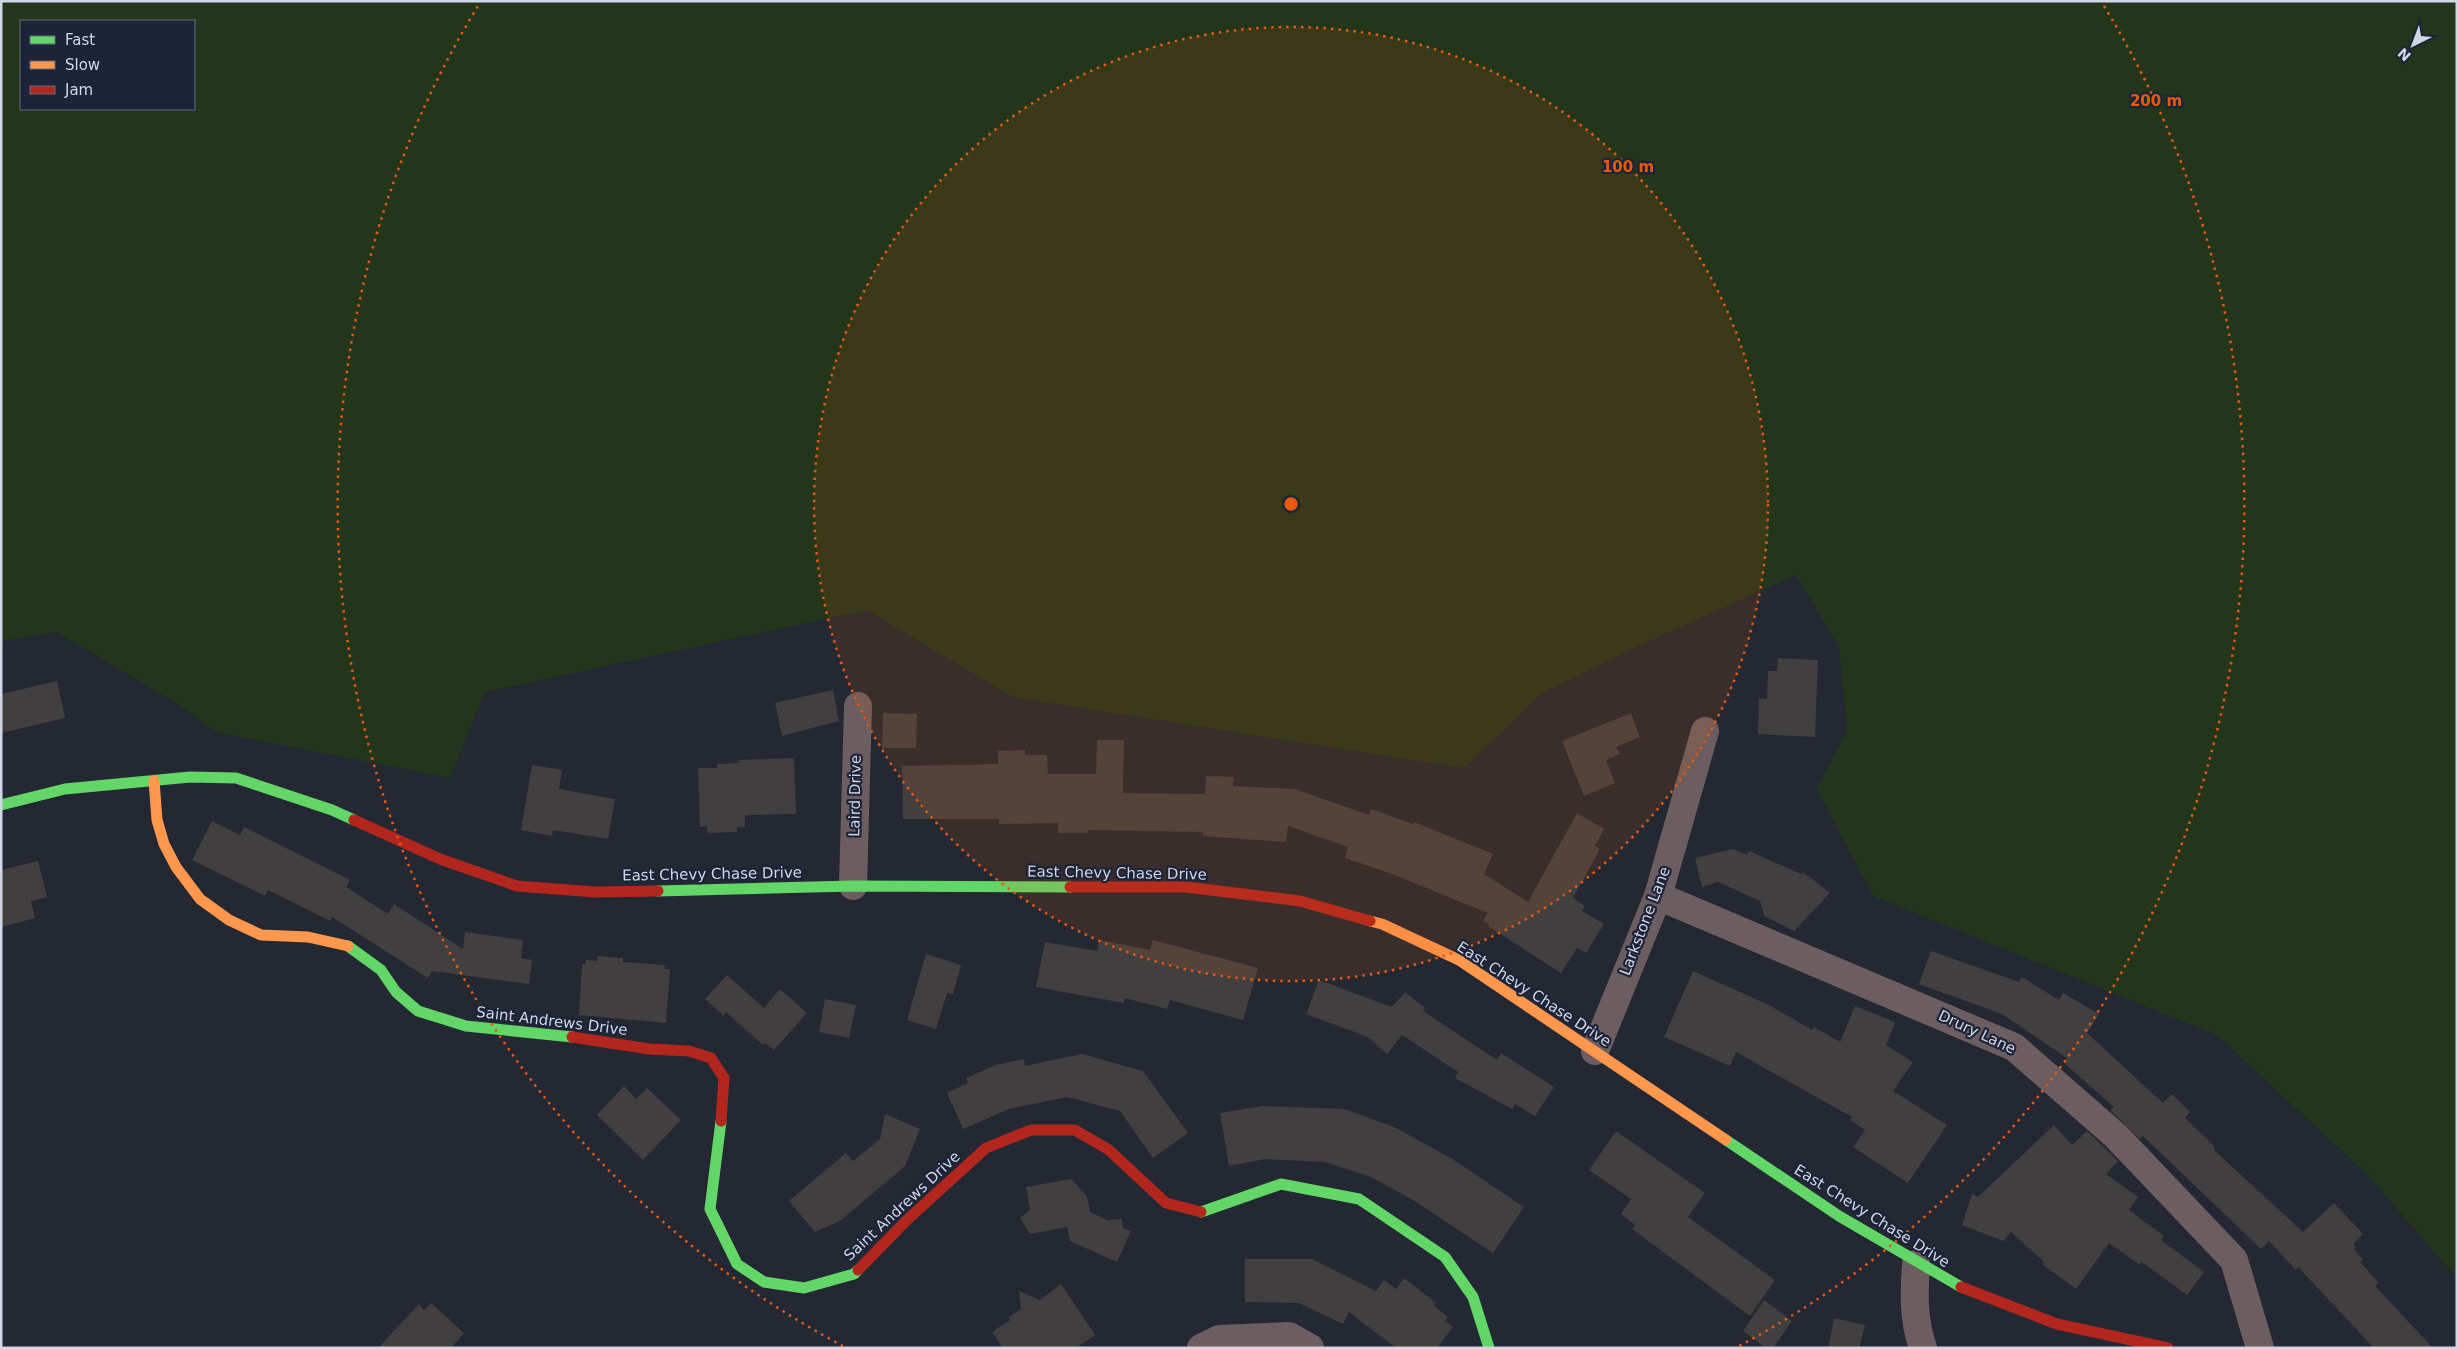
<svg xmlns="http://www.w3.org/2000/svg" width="2458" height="1349" font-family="'DejaVu Sans',sans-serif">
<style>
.green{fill:#23361b;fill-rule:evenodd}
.building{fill:#413f40}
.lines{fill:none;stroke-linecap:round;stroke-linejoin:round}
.street{stroke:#6c5e60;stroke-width:28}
.fast{stroke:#63d668;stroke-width:11}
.slow{stroke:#ff974d;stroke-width:11}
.jam{stroke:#b3261e;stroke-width:11}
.ring{fill:none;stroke:#e8590c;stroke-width:2.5;stroke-dasharray:2.5 5}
.labels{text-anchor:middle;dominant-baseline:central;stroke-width:4.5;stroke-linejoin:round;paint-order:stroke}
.street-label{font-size:15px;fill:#d0d6e4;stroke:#1d2439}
.centre{fill:#e8590c;stroke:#1d2439;stroke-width:2.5}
.ring-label{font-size:15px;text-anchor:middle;font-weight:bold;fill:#e8590c;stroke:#1d2439;stroke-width:4.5;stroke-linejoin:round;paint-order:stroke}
</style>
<rect width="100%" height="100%" fill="#232833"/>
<path class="green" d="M1,1H2457V1278L2366,1173L2217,1035L1873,896L1817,789L1847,730L1839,647L1796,575L1631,649L1542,693L1464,768L1013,697L867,610L485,692L450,778L217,732L171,700L57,632L1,641ZM21,21H194V109H21Z"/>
<g class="building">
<polygon points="1778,658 1818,660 1815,737 1758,734 1759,698 1767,699 1768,671 1777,671"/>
<polygon points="57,681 65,718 1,733 1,694"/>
<polygon points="833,690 839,721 782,736 775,703"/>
<polygon points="883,713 917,714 916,748 882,748"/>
<polygon points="1631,713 1640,737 1616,747 1620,754 1606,760 1615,783 1584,796 1562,741"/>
<polygon points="1097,740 1124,740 1123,793 1205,794 1206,776 1234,777 1233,786 1295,789 1369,815 1371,809 1413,824 1414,822 1493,854 1484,874 1528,902 1577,813 1604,829 1595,846 1600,849 1573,898 1585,906 1582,911 1604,924 1586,953 1577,948 1561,973 1488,926 1489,924 1483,921 1488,913 1392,874 1345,858 1348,847 1288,826 1286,842 1203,836 1203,832 1088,830 1088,833 1058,833 1058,823 999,824 999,819 903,819 902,766 998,764 998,751 1025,750 1025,755 1047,755 1048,774 1096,774"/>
<polygon points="794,758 796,814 745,815 745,827 737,827 737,832 707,833 707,826 700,827 698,768 717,768 717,764 739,763 739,760"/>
<polygon points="532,765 562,770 559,789 615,799 608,839 553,830 552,836 521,830"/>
<polygon points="212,821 240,835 244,827 350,880 346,887 388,914 394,904 463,949 465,932 523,940 521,958 532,960 529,984 432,971 428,978 332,917 330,921 268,890 265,896 192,860"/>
<polygon points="1733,849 1747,855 1749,851 1801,874 1803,872 1830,893 1794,931 1764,916 1760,901 1718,882 1702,887 1695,858"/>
<polygon points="38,861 47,897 31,901 35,918 1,927 1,870"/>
<polygon points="1099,940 1150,950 1153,940 1258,968 1243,1020 1170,1000 1167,1009 1125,998 1124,1003 1036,987 1045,942 1097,951"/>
<polygon points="1931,951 2019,982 2022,977 2059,1000 2063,993 2099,1014 2087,1033 2163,1103 2172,1094 2190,1112 2185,1118 2214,1146 2215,1151 2303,1232 2334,1203 2363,1234 2353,1244 2356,1247 2354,1249 2363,1260 2360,1262 2379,1283 2375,1286 2433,1348 2374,1348 2298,1267 2296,1270 2269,1241 2261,1249 2143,1136 2140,1139 2110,1110 2114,1107 2064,1063 2067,1058 2002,1014 1919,984"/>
<polygon points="926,954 961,965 953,994 947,993 936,1029 907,1020"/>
<polygon points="597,956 623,958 623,962 665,965 664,969 670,969 666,1023 579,1015 582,964 586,964 586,960 597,961"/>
<polygon points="1693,971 1769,1005 1812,1030 1814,1027 1840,1042 1855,1006 1895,1022 1886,1045 1913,1062 1893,1091 1947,1125 1908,1183 1853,1147 1865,1130 1850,1120 1852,1117 1736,1052 1730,1066 1664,1037"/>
<polygon points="727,975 764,1008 780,989 807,1013 774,1050 765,1043 763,1045 726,1012 724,1016 705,999"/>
<polygon points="1319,980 1392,1007 1405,992 1425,1008 1423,1011 1497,1060 1501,1053 1554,1087 1535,1116 1515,1104 1512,1109 1455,1078 1458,1072 1402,1035 1387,1054 1368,1037 1306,1014"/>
<polygon points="825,999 856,1005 849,1038 819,1032"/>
<polygon points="1082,1054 1143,1071 1188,1133 1153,1158 1120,1111 1067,1097 1009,1109 963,1129 947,1093 968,1083 966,1078 996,1065 1024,1059 1025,1066"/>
<polygon points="624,1086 636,1099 647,1088 681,1120 643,1160 597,1115"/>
<polygon points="1262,1106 1344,1109 1392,1126 1451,1158 1524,1207 1493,1253 1413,1200 1371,1177 1325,1162 1265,1159 1229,1166 1220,1113"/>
<polygon points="885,1114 920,1129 905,1166 840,1221 815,1232 789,1201 846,1153 853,1161 880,1139"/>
<polygon points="2054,1125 2072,1145 2087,1131 2118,1161 2106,1174 2138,1197 2129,1210 2164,1236 2161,1240 2204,1272 2187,1295 2142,1262 2140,1265 2109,1243 2076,1289 2042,1264 2044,1262 2011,1232 2003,1241 1962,1225 1972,1194 1978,1197"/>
<polygon points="1616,1131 1705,1193 1688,1217 1775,1280 1750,1316 1632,1229 1635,1225 1621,1214 1631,1199 1589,1170"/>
<polygon points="1071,1179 1087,1196 1090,1212 1107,1220 1122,1219 1123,1228 1131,1231 1117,1262 1070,1241 1067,1227 1030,1234 1020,1218 1030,1210 1026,1187"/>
<polygon points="1245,1259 1312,1259 1376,1291 1384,1280 1396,1289 1404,1278 1436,1303 1434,1306 1448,1317 1445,1321 1453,1327 1437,1348 1396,1348 1349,1312 1343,1324 1299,1303 1245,1302"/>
<polygon points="1061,1284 1095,1335 1076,1348 1003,1348 992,1332 1010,1320 1009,1317 1021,1309 1019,1291 1040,1300"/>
<polygon points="1764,1300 1792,1321 1773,1348 1766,1348 1743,1331"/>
<polygon points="431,1303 464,1333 451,1348 378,1348 419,1304 424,1310"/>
<polygon points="1834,1318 1865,1325 1859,1348 1828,1348"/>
</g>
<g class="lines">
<g class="street">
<polyline points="853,886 858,706"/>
<polyline points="1658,896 2014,1047 2116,1136 2234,1260 2260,1348"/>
<polyline points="1595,1051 1658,896 1705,731"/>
<path d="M1916,1264C1914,1294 1913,1319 1923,1348"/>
<polyline points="1201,1348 1219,1339 1289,1336 1310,1348"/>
</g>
<g class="fast">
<polyline points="1,805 65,789 190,777 236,778 332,810 354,820"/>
<polyline points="658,891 853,886 1070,887"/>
<polyline points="348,946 381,970 396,992 418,1011 466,1026 572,1037"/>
<polyline points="721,1121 710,1209 737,1264 764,1282 804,1288 854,1274 858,1270"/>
<polyline points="1726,1140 1839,1216 1961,1287"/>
<polyline points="1201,1212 1281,1184 1359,1199 1445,1257 1473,1297 1489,1348"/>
</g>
<g class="slow">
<polyline points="154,781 157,820 164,844 176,867 200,899 229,920 261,935 308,937 348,946"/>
<polyline points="1370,921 1382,924 1459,960 1726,1140"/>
</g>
<g class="jam">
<polyline points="354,820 440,859 517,886 595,892 658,891"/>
<polyline points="1070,887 1186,887 1300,901 1370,921"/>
<polyline points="572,1037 649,1049 689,1051 711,1058 724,1078 721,1121"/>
<polyline points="858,1270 907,1220 986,1148 1031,1130 1075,1130 1109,1150 1166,1203 1201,1212"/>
<polyline points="1961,1287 2057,1324 2168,1348"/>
</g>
</g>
<circle cx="1291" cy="504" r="477" fill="#e8590c" fill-opacity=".12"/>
<g class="ring">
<circle cx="1291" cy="504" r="477"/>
<path d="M843 1346A954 954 0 0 1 478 6M2104 6A954 954 0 0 1 1739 1346"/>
</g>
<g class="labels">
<g class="street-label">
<text transform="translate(855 796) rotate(-89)">Laird Drive</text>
<text transform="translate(1117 873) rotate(1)">East Chevy Chase Drive</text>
<text transform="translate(712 874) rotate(-1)">East Chevy Chase Drive</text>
<text transform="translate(1645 921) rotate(-69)">Larkstone Lane</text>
<text transform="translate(1534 994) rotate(33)">East Chevy Chase Drive</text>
<text transform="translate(552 1021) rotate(7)">Saint Andrews Drive</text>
<text transform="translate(1977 1032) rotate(25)">Drury Lane</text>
<text transform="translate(902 1206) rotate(-43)">Saint Andrews Drive</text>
<text transform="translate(1872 1216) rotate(32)">East Chevy Chase Drive</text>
</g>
</g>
<circle cx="1291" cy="504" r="8" class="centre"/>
<g class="ring-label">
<text x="2156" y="106">200 m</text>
<text x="1628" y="172">100 m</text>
</g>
<rect width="2458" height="1349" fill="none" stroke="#d0d6e4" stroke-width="5"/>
<rect x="20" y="20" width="175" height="90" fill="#1d2439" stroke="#656b7d"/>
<rect x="30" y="36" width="25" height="8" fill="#63d668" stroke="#656b7d"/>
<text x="65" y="45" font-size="15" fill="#d0d6e4">Fast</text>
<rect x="30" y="61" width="25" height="8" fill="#ff974d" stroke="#656b7d"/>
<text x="65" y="70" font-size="15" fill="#d0d6e4">Slow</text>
<rect x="30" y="86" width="25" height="8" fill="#b3261e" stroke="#656b7d"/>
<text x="65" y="95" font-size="15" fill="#d0d6e4">Jam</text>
<g transform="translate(2413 45) rotate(222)" stroke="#1d2439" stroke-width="4" paint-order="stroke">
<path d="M0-4L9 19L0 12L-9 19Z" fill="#d0d6e4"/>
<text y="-8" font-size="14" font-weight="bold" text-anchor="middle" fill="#d0d6e4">N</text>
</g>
</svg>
